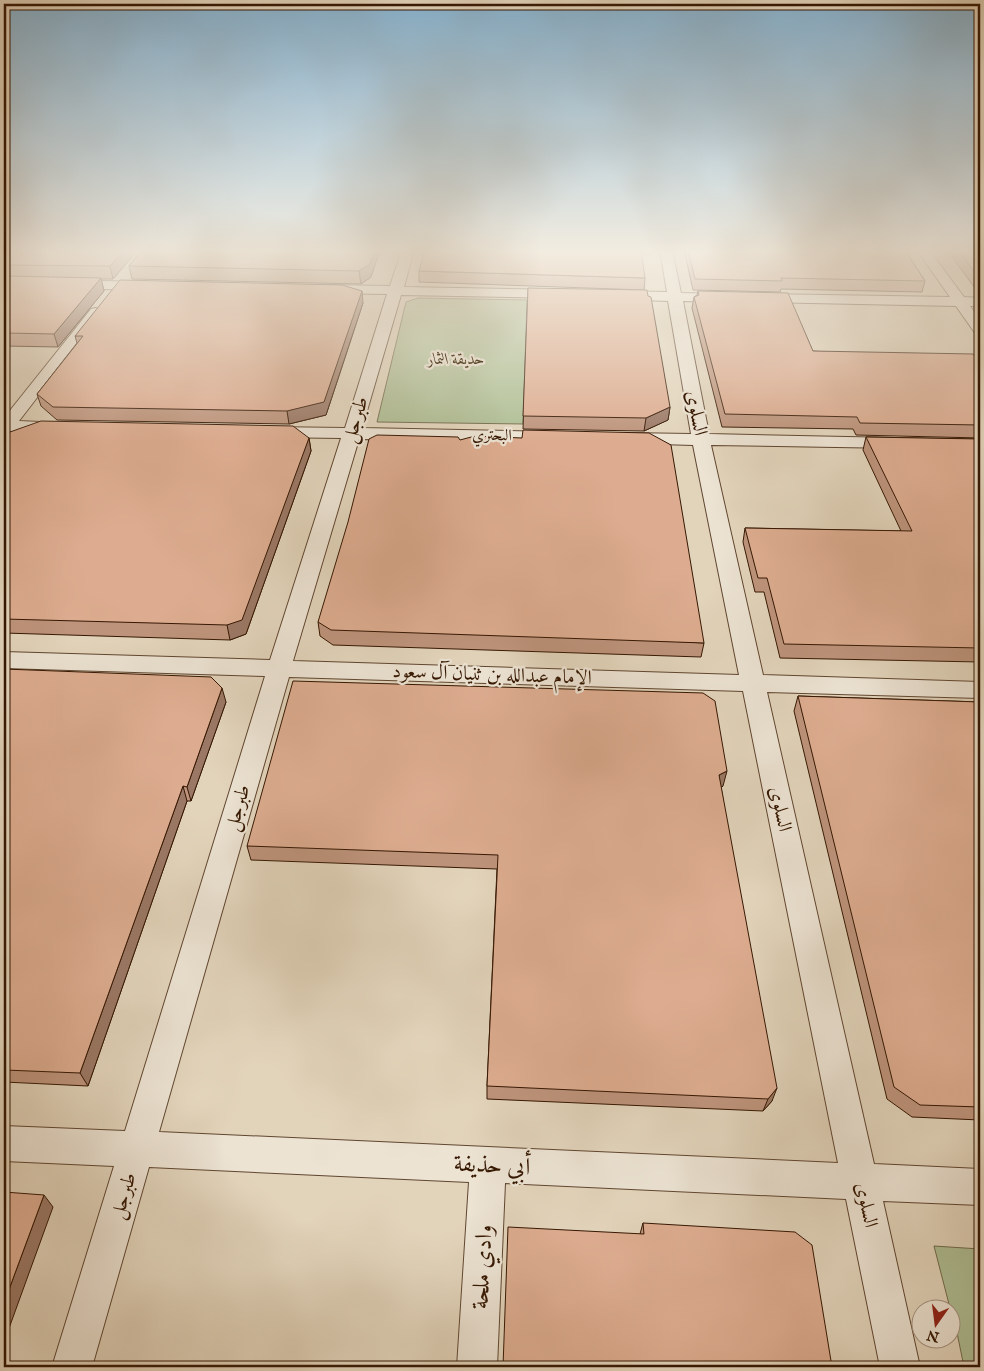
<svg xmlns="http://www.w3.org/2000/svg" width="984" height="1371" font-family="'IM FELL English',Amiri,serif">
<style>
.green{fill:#aebe94;stroke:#726a4b}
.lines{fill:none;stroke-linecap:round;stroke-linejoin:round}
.minor-casing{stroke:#604630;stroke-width:2}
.minor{fill:#ece3d3;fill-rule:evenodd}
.wall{fill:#be947c;stroke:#351702}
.shaded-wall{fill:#9b7865;stroke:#351702}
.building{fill:#ddac90;stroke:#351702}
.labels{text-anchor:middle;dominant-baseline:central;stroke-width:4.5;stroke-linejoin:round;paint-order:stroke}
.far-park-label{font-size:16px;font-style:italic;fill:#59492e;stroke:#ece3d3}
.far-street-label{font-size:16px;fill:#351702;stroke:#ece3d3}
.street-label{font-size:20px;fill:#351702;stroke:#ece3d3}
.near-street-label{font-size:24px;fill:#351702;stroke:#ece3d3}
</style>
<rect width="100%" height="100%" fill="#e2d4bb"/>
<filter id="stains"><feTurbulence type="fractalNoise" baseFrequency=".004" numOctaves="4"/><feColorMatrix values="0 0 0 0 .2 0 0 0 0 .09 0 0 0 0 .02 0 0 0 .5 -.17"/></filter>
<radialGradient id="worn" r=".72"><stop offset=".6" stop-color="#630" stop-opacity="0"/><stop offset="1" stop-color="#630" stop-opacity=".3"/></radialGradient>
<g class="green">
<polygon points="418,298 527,300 523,424 377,422 406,302"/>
<polygon points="934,1246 980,1249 980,1367 964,1367 952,1308 950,1308"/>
</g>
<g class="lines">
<g class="minor-casing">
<g id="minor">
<path d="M402,250H414L404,287L561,290L568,294L561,298L401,295L362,428L554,432L560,433L563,437L560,441L554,442L359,439L293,661L739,675L693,445L627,443L621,442L618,438L621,434L627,433L691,434L668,301L617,299L610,295L617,291L667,292L660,250H672L681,293L726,294L733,298L726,302L683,301L709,434L896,438L902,439L905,443L902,447L896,448L711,445L763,675L980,682V698L767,692L874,1164L980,1169V1205L883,1201L920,1367H880L846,1199L505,1183L497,1367H457L469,1182L149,1167L92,1367H52L114,1166L4,1161V1126L125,1131L265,676L4,668V652L270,660L341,438L270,437L264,436L261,432L264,428L270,427L345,428L387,294L325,293L318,289L325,285L390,286ZM289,677L743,691L838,1163L159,1132Z"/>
<polygon points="917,250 929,250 964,297 980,298 980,306 970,306 980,320 980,334 975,333 956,306 760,302 753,298 760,294 950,297"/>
<polygon points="4,279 149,282 156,286 149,290 4,287"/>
<polygon points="96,308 103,312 19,421 62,423 65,427 62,431 11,431 4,434 4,418 91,309"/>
</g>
</g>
<use href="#minor" class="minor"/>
</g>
<g class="wall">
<polygon points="4,250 138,250 113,279 101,279 104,291 58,347 4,346"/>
<polygon points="142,250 380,250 371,277 361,284 132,279 129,266"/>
<polygon points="684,250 905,250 925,281 922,292 781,289 780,292 693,290"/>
<polygon points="947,250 980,250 980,295"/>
<polygon points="419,271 645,278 644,290 419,282"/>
<polygon points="528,288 670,407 668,420 644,431 523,429"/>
<polygon points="698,291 813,351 980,364 980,662 780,658 764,592 755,592 743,542 745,528 901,531 863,450 866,437 980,439 980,438 856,435 853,429 722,427 692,308 694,297 697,295"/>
<polygon points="363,303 326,415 289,424 57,420 41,406 37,394 77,343 75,336"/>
<polygon points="309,438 311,451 246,634 230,640 4,633 4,439"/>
<polygon points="318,622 704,643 701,657 333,645 320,636"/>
<polygon points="4,669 226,702 191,801 187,801 88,1086 4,1082"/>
<polygon points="798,696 980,702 980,1120 912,1117 887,1099 794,711"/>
<polygon points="723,786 721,787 772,1101 763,1111 487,1099 487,1086 497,869 251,860 247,846"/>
<polygon points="643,1223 832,1367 640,1234"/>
</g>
<g class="shaded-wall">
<polygon points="124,250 138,250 113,279 110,266"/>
<polygon points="375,250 380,250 371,277 361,284 359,271"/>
<polygon points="101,278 104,291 58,347 54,334"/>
<polygon points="362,291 363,303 326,415 289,424 287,411"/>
<polygon points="670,407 668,420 644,431 646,418"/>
<polygon points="309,438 311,451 246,634 230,640 227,625"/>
<polygon points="222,688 226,702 191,801 187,787"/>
<polygon points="727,771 723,786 716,789 719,775"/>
<polygon points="183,786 187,801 88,1086 80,1073"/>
<polygon points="777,1088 772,1101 763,1111 768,1099"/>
<polygon points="44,1195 53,1207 4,1342 4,1303"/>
</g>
<g class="building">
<polygon points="4,250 124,250 110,266 4,265"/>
<polygon points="142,250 375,250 370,264 359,271 129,266"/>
<polygon points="425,250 641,250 645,278 419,271"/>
<polygon points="688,250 905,250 925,281 781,278 782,281 695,279"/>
<polygon points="958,250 980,250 980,279"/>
<polygon points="4,276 101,278 54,334 4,333"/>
<polygon points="120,280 342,285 362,291 324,402 287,411 53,407 37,394 83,336 75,336"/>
<polygon points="528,288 647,290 648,296 651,297 670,407 646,418 523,416"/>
<polygon points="698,291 788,293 813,351 973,354 980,364 980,425 860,423 857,417 725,414 694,297 699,295"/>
<polygon points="41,421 293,426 309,438 242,620 227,625 4,619 4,439 10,432"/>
<polygon points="523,430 649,433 671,445 704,643 331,630 318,622 348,522 369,439 377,435 458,437 460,440 475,436 522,438"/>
<polygon points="866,437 980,439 980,648 784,644 767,578 758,578 745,528 912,531"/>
<polygon points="4,669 211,677 222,688 187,787 183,786 80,1073 4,1070"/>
<polygon points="293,681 703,693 715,701 727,771 719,775 777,1088 768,1099 487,1086 498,855 247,846"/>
<polygon points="798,696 980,702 980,1107 920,1105 894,1087"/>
<polygon points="4,1192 44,1195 4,1303"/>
<polygon points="643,1223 795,1232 812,1245 832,1367 503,1367 508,1227 644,1234"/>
</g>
<linearGradient id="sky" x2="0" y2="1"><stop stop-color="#87b5d4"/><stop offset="0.57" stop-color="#f2ece0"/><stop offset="1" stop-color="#f2ece0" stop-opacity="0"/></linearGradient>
<rect width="984" height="441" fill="url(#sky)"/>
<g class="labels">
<g class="far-park-label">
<text x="456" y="360">حديقة الثمار</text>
</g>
<g class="far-street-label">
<text transform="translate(492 436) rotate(1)">البحتري</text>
</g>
<g class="street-label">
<text transform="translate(696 413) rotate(79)">السلوى</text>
<text transform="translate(356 420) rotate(-73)">طبرجل</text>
<text transform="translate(492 675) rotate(2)">الإمام عبدالله بن ثنيان آل سعود</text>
<text transform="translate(238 808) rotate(-74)">طبرجل</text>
<text transform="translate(780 809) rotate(78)">السلوى</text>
<text transform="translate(124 1196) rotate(-73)">طبرجل</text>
<text transform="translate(866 1205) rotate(78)">السلوى</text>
</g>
<g class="near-street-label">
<text transform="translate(492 1166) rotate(3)">أبي حذيفة</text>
<text transform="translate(483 1267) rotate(-87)">وادي ملحة</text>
</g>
</g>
<rect width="984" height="1371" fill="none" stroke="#e2d4bb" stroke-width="20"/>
<rect x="5" y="5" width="974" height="1361" fill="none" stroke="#351702" stroke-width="2.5"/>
<rect x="10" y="10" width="964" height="1351" fill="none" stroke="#351702"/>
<g transform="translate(936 1324) rotate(194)"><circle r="24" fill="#ece3d3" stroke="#a3917f"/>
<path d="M0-4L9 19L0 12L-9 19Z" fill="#8f2418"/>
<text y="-8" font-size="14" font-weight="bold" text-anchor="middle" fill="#351702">N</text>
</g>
<rect width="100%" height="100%" filter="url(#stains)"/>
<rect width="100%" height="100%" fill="url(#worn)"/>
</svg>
